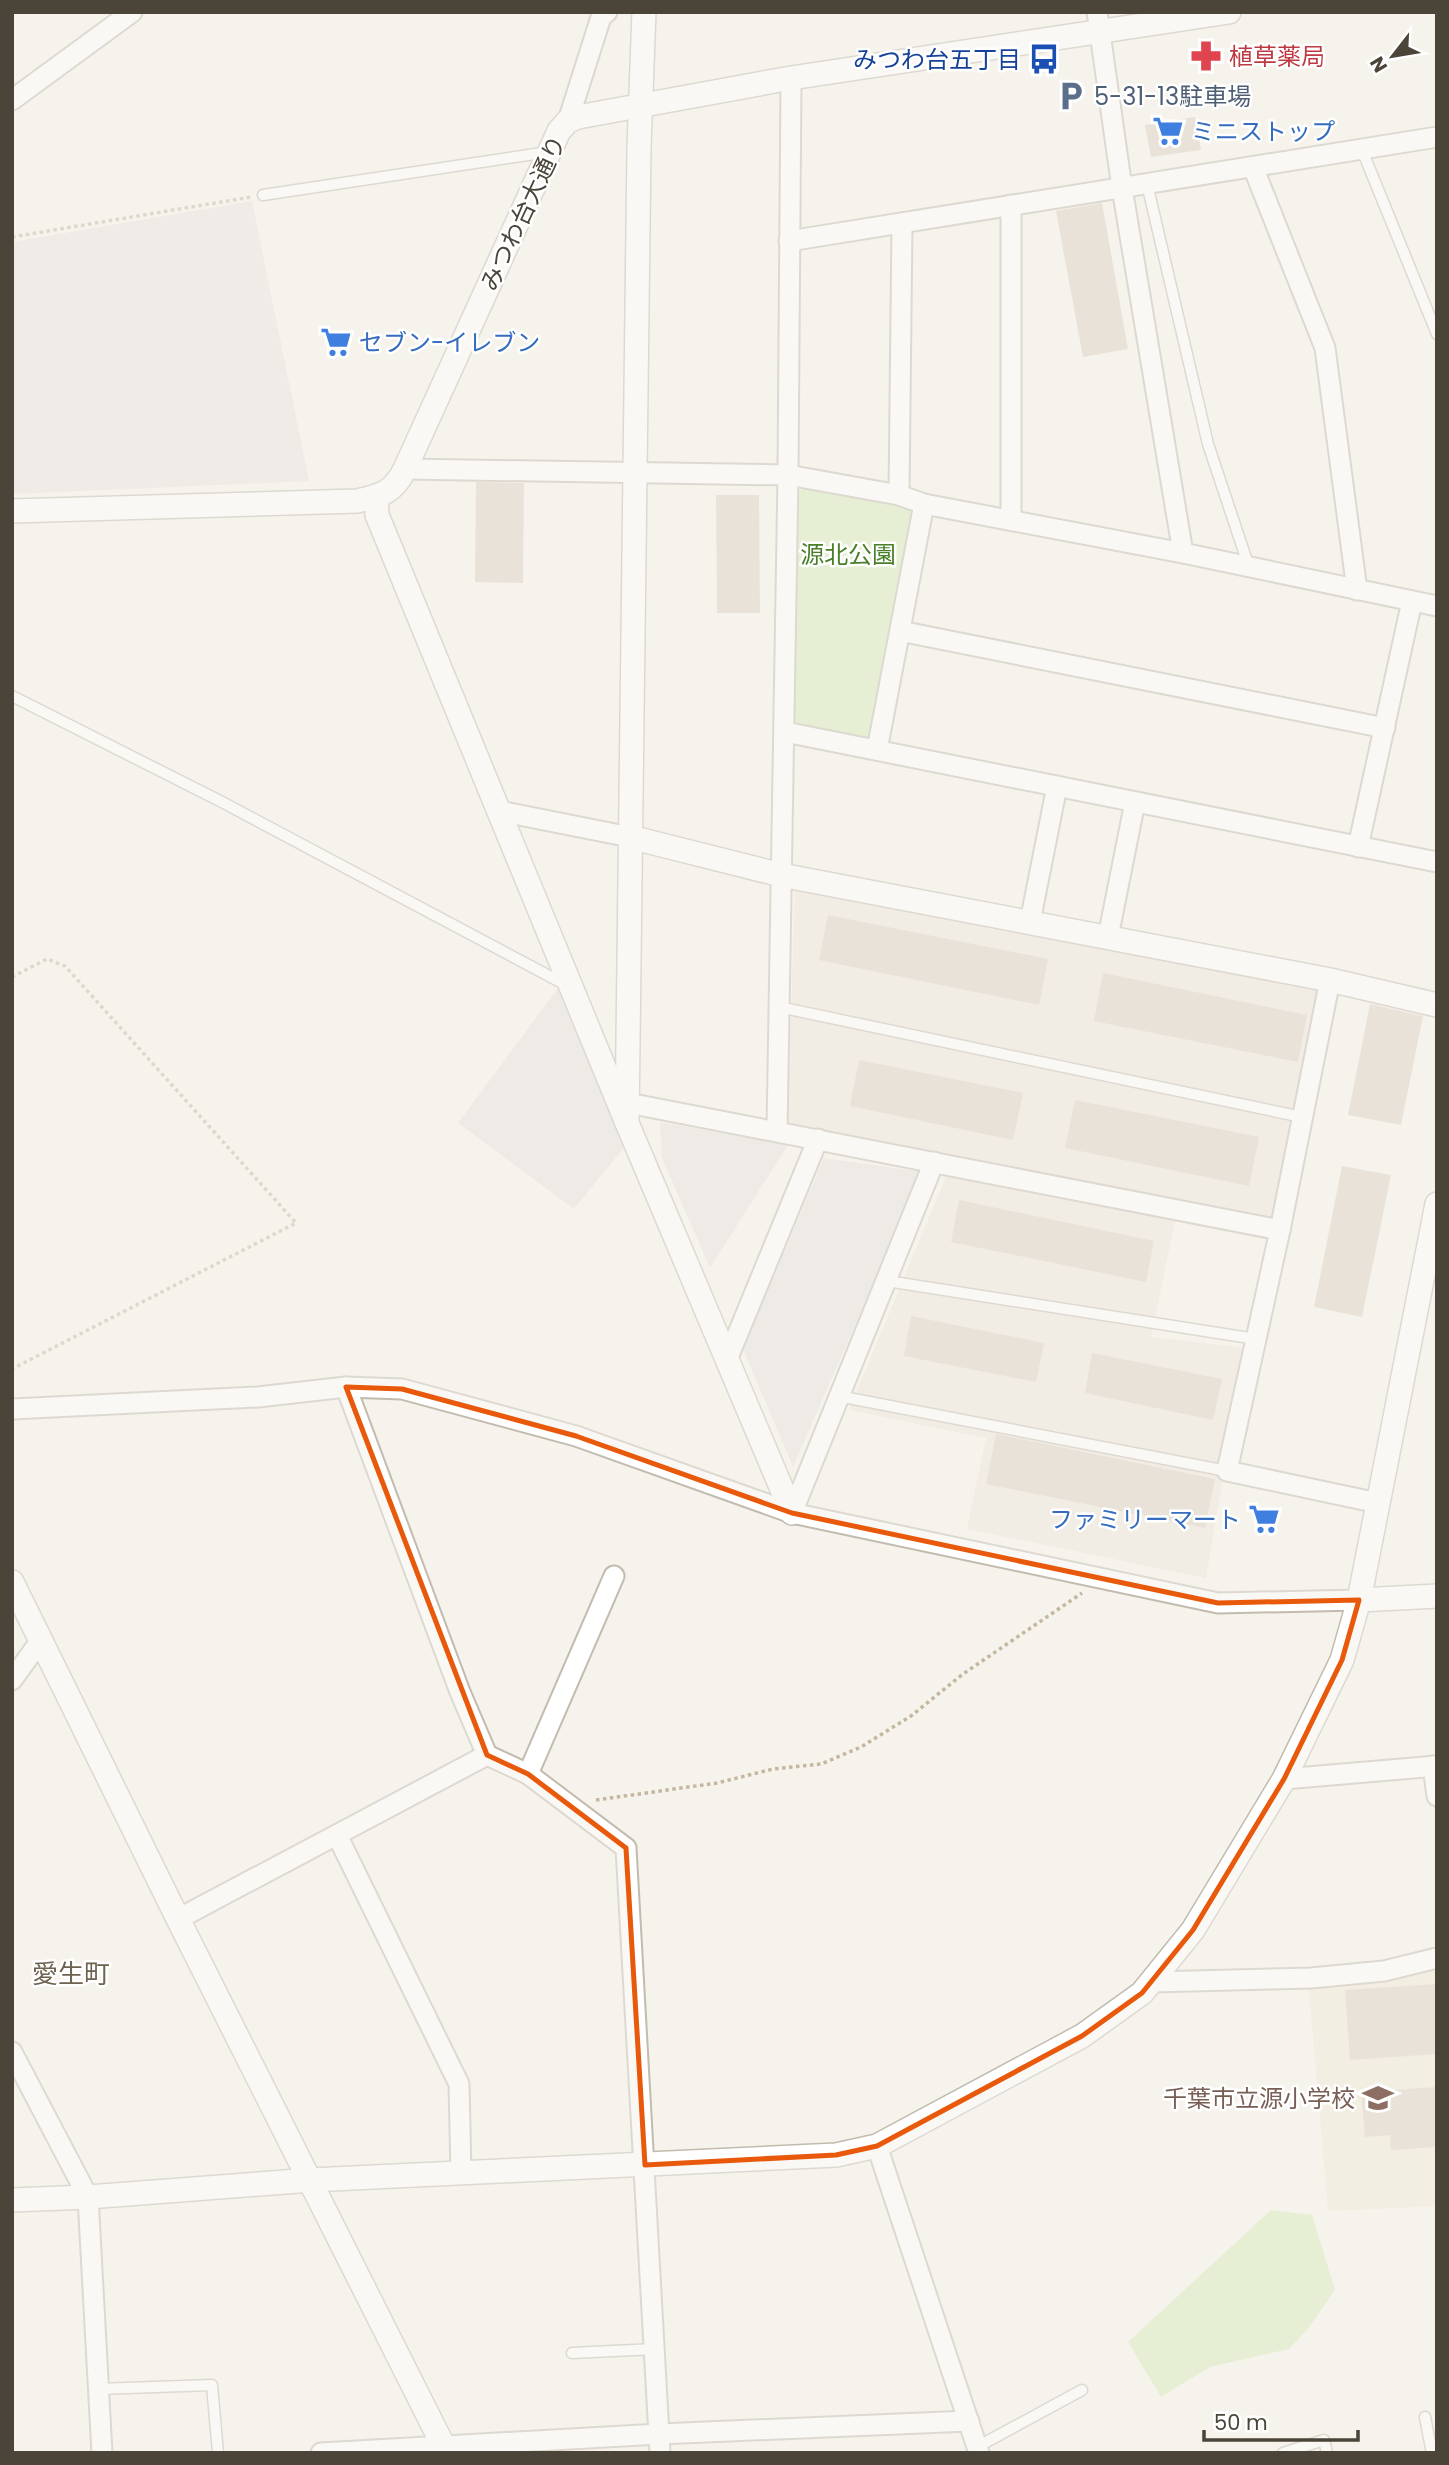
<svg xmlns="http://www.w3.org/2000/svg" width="1449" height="2465" font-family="Poppins,'Noto Sans JP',sans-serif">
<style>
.residential{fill:#eae5da}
.industrial{fill:#e6e2dd}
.education{fill:#efe8d6}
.green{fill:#d2eab5}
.parking{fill:#e5e3e0}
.building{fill:#d8cfc1}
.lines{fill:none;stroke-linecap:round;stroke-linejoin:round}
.service-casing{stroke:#c2bbae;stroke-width:13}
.minor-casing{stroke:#c2bbae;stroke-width:23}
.tertiary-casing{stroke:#c2bbae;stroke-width:26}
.path{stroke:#c4b79f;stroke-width:3.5;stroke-dasharray:3.5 3.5;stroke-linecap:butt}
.service{stroke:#fff;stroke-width:10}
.minor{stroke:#fff;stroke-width:19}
.tertiary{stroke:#fff;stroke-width:23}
.marked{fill:none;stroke:#e8590c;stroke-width:5;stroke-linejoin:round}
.labels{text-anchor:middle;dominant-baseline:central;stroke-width:5;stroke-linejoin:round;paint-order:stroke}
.health-label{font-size:24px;fill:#be3a42;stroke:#fff;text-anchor:start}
.transit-label{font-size:24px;fill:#164399;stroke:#fff;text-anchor:end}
.service-label{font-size:24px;fill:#4e5e75;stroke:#fff;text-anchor:start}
.shop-label{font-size:24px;fill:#366cbe;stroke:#fff;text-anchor:start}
.street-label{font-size:24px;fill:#4b4439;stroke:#fff}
.park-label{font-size:24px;fill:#4a7f2a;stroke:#fff}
.education-label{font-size:24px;fill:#785e54;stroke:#fff;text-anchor:end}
.neighbourhood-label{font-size:26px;fill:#6e6250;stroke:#fff}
</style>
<rect width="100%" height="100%" fill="#f6f3ec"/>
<polygon class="residential" points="795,887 1322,986 1272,1240 1175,1221 1151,1337 1245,1348 1206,1578 967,1529 986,1438 849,1410 947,1174 787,1140"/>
<polygon class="industrial" points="252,201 309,481 12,494 12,242"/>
<polygon class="education" points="1437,1963 1437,2206 1328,2211 1309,1990"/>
<g class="green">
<polygon points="804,487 913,509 871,742 793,725 793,498"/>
<polygon points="1271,2210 1312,2215 1335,2290 1307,2330 1289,2349 1210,2367 1161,2397 1128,2342"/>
</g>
<g class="parking">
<polygon points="558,988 626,1145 574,1209 458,1123"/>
<polygon points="660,1122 788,1145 710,1268 662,1158"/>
<polygon points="824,1158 922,1172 793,1467 743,1349"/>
</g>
<g class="building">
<polygon points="1195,117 1201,150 1151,157 1145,125"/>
<polygon points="1102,203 1128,349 1083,357 1056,211"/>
<polygon points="476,482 524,483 523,583 475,582"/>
<polygon points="716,495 759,495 760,613 717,613"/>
<polygon points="828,915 1048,959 1039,1005 819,960"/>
<polygon points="1103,973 1307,1015 1298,1062 1094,1021"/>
<polygon points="1370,1004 1423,1016 1401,1125 1348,1115"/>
<polygon points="859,1060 1023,1093 1013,1140 850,1106"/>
<polygon points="1075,1100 1259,1137 1249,1186 1065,1148"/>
<polygon points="1342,1166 1391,1175 1362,1317 1314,1307"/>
<polygon points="959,1200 1154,1241 1146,1282 951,1242"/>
<polygon points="911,1316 1044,1343 1036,1382 904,1356"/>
<polygon points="1092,1353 1222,1379 1213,1420 1085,1393"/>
<polygon points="996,1434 1215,1479 1205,1528 986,1484"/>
<polygon points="1437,1984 1437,2054 1350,2060 1345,1990"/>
<polygon points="1437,2087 1437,2147 1391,2150 1390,2135 1365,2137 1361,2092"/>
</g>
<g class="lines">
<g class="service-casing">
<g id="service">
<polyline points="1362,150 1437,334"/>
<polyline points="1147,184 1208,444 1249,567"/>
<polyline points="263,195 548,152"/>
<polyline points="12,696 222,802 568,986"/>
<polyline points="779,1007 1302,1117"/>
<polyline points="887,1281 1256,1339"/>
<polyline points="838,1396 1227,1471"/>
<polyline points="572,2353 655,2349"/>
<polyline points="98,2389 212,2385 218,2453"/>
<polyline points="1425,2417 1432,2453"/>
<polyline points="977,2447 1082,2390"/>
<polyline points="1283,2453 1324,2440 1327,2453"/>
</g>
</g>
<g class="minor-casing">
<g id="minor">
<polyline points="1097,12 1122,188 1183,553"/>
<polyline points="12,100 132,12"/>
<polyline points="568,121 601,17 607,12"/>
<polyline points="1253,167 1325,348 1357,590"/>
<polyline points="789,241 1437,137"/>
<polyline points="405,469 788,475 899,495 924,504 1183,553 1437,606"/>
<polyline points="899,495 902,223"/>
<polyline points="1011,520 1011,205"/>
<polyline points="900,631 1385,728"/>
<polyline points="785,732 1437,862"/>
<polyline points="877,750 924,504"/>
<polyline points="499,811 630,837"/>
<polyline points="1358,847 1412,601"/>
<polyline points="1030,922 1057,786"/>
<polyline points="1108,937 1135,802"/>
<polyline points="1330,980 1280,1230 1227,1471 1378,1503"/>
<polyline points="628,1103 1280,1230"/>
<polyline points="777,1131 788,475 791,78"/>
<polyline points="727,1360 818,1139"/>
<polyline points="346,1387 460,1692 487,1755 528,1774 626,1848 660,2453"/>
<polyline points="12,1409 258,1397 346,1387 402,1389 576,1436 792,1513 1218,1603 1359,1600"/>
<polyline points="792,1513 934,1162"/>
<polyline points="12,1680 41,1640"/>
<polyline points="1433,1766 1437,1796"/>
<polyline points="528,1774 614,1576"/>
<polyline points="1284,1779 1437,1766"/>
<polyline points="337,1835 459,2084 461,2173"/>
<polyline points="178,1919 487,1755"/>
<polyline points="1151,1982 1311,1978 1384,1971 1437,1958"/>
<polyline points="12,2052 88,2197 102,2453"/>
<polyline points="877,2146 979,2453"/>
<polyline points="321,2453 659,2434 969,2421"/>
</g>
</g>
<g class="tertiary-casing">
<g id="tertiary">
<polyline points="376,497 377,515 627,1123 792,1513"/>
<path d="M12,511L357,501C381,496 394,492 405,469L559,131L568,121L578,117L791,78L1229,12"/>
<polyline points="630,837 781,875 1330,980 1437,1005"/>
<polyline points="627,1123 639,147 644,12"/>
<polyline points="12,1582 178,1919 447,2453"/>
<polyline points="1359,1600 1437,1596"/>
<polyline points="12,2200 88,2197 311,2180 836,2155 877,2146 1082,2036 1142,1993 1193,1930 1284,1779 1342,1660 1359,1600 1437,1204"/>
</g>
</g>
<g class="path">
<polyline points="12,237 251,197"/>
<polyline points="12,977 47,959 65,966 296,1223 12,1369"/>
<polyline points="596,1800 717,1783 773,1769 821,1764 861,1747 911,1716 963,1674 1082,1593"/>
</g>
<use href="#service" class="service"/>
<use href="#minor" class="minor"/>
<use href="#tertiary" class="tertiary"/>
</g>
<path d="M0 0H1449V2465H0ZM346,1387L402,1389L576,1436L792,1513L1218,1603L1359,1600L1342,1660L1284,1779L1193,1930L1142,1993L1082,2036L877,2146L836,2155L645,2165L626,1848L528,1774L487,1755Z" fill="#f6f3ec" fill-opacity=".55" fill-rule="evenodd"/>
<path class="marked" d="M346,1387L402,1389L576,1436L792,1513L1218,1603L1359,1600L1342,1660L1284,1779L1193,1930L1142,1993L1082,2036L877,2146L836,2155L645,2165L626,1848L528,1774L487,1755Z"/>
<defs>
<g id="pharmacy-bare" transform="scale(2.415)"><path d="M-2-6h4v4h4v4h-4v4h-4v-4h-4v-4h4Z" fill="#e0444e" stroke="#fff" stroke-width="2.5" paint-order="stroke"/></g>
<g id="bus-bare" transform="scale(2.415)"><path d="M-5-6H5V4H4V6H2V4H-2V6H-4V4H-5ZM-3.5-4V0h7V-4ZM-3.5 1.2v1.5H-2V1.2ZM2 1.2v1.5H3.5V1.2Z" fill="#1a4fb4" stroke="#fff" stroke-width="2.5" paint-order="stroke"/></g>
<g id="parking-bare" transform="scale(2.415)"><path d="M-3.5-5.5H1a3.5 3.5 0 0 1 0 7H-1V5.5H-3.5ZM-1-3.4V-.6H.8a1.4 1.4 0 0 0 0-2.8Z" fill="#5c6f8a" stroke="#fff" stroke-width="2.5" paint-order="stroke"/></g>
<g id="supermarket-bare" transform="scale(2.415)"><path d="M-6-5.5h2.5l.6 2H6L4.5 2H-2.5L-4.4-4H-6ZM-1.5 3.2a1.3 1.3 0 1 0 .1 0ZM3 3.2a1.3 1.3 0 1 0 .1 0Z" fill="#3f7fe0" stroke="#fff" stroke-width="2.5" paint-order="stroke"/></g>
<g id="school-bare" transform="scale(2.415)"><path d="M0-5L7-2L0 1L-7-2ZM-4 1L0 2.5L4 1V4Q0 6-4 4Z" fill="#8d6e63" stroke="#fff" stroke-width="2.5" paint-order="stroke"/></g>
</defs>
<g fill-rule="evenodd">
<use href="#pharmacy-bare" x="1206" y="56"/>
<use href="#bus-bare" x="1044" y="59"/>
<use href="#parking-bare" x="1071" y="96"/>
<use href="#supermarket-bare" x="1168" y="131"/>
<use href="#supermarket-bare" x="336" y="342"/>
<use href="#supermarket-bare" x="1264" y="1519"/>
<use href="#school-bare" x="1378" y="2098"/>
</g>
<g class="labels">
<g class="health-label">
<text x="1229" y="56">植草薬局</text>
</g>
<g class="transit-label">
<text x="1021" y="59">みつわ台五丁目</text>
</g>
<g class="service-label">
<text x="1094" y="96">5-31-13駐車場</text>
</g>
<g class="shop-label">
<text x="1191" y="131">ミニストップ</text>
<text x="359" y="342">セブン-イレブン</text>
<text x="1241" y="1519" text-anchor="end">ファミリーマート</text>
</g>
<g class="street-label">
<text transform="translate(523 213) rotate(-65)">みつわ台大通り</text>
</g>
<g class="park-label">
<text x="848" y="554">源北公園</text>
</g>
<g class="education-label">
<text x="1355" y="2098">千葉市立源小学校</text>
</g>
<g class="neighbourhood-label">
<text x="71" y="1974">愛生町</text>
</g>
</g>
<rect width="1449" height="2465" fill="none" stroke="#4b4439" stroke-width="28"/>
<g transform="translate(1393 56) rotate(239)" stroke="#ffffff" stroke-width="5" paint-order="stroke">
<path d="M0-5L12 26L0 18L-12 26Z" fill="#4b4439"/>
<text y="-10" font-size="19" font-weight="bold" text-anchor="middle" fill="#4b4439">N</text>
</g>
<path d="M1204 2430v10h154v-10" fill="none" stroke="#4b4439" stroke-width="3.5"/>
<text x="1214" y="2430" font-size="21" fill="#4b4439" stroke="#ffffff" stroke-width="5" paint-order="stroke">50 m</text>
</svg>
